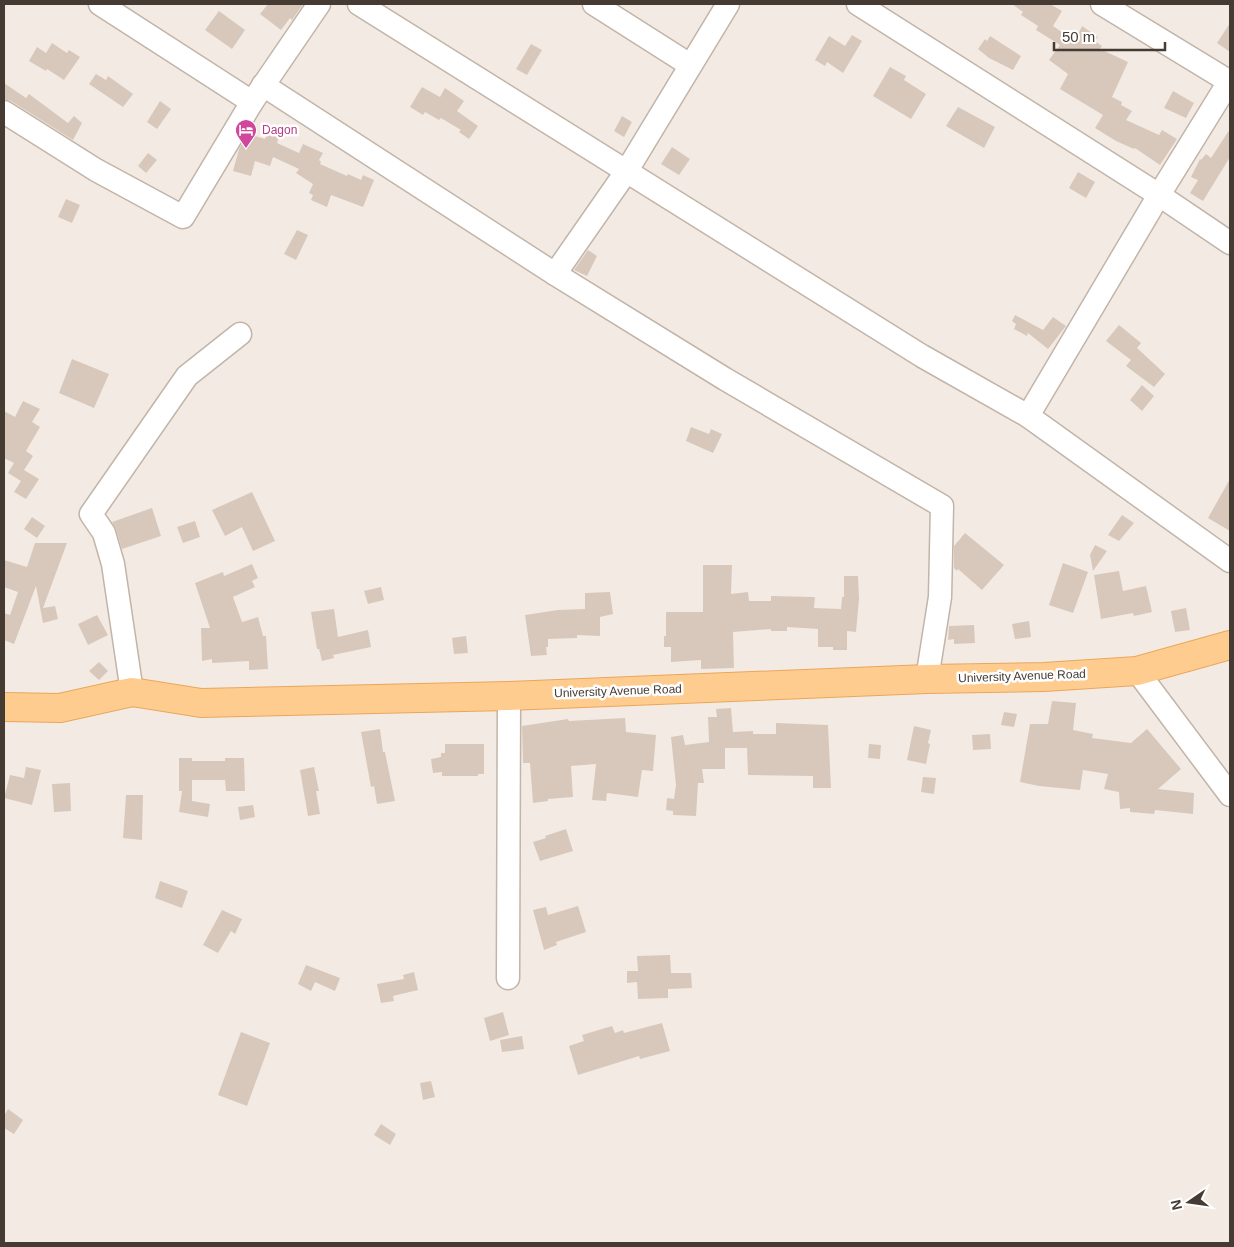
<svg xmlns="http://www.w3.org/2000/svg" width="1234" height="1247" font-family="Helvetica,sans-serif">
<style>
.building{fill:#d8c8bb}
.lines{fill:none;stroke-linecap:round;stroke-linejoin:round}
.minor-casing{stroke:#c2b4a8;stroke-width:25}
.major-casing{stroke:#eaa65a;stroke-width:30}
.minor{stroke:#fff;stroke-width:22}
.major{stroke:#ffcc90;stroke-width:28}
.labels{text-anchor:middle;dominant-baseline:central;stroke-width:5;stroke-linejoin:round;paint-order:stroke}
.hotel-label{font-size:12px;fill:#b23c85;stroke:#fff;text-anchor:start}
.street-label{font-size:12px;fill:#453b33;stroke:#fff}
</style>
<rect width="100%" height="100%" fill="#f3ebe3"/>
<g class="building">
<polygon points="268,4 303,4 292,20 290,18 281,30 260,14"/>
<polygon points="1012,4 1050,4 1062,11 1053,26 1075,41 1082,26 1098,37 1095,41 1102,46 1100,49 1128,62 1112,97 1122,102 1121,105 1132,111 1126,120 1159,135 1162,130 1177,139 1160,165 1135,148 1134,149 1116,141 1095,128 1103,115 1060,89 1068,74 1049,60 1060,45 1036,30 1038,26 1021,15 1023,12"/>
<polygon points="219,11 245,30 232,49 205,30"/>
<polygon points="1230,23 1230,52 1217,43"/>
<polygon points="852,35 862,41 843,73 827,62 825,66 815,60 829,36 845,46"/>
<polygon points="990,36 1021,56 1013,70 989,58 978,49 985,39 987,41"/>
<polygon points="52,43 67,53 69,50 80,57 64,80 47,69 46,71 29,61 37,47 46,53"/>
<polygon points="531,44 542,50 527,75 516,69"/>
<polygon points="890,67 906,76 904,80 926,94 911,119 873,96"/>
<polygon points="96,74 106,80 108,76 133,94 123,107 89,84"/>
<polygon points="4,83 26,98 29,94 68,123 74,116 82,123 73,140 11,101 4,99"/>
<polygon points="422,87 440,97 445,88 464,101 457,111 478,126 469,139 459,132 461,130 441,118 439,120 425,112 423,115 410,107"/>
<polygon points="1173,91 1194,103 1186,118 1164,108"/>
<polygon points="160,101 171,109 157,129 147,122"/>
<polygon points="958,107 995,127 984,148 946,126"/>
<polygon points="622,116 632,122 624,137 614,131"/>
<polygon points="270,125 282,128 277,143 299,153 303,144 323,153 319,160 321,162 320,164 347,176 348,174 361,180 363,175 374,180 363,207 331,195 327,207 311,200 313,195 309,193 313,184 296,173 299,169 273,157 270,166 255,161 251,176 233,171 239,149 248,134 265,139"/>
<polygon points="1230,129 1230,157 1203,201 1190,193 1198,180 1191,177 1200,159 1201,160 1206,154 1211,158"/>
<polygon points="672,147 690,159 679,175 661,164"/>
<polygon points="148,153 157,160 146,173 138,166"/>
<polygon points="1078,172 1095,182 1086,198 1069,188"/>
<polygon points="66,199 80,205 72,223 58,217"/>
<polygon points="297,230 308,235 296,260 284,254"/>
<polygon points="588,250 597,256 587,276 574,270"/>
<polygon points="1015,315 1043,330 1053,317 1066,326 1048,349 1028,333 1027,336 1014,329 1016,324 1012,321"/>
<polygon points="1119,325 1141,343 1137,348 1165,374 1154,387 1126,366 1131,360 1106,341"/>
<polygon points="72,359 109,374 94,408 59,393"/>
<polygon points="1142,385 1154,396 1142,411 1130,400"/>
<polygon points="23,401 40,409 32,422 40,427 26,451 33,456 24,470 39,479 26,499 14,492 21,481 8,473 14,463 4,458 4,411 15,417"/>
<polygon points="691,427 709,434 711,429 722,434 713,453 686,441"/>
<polygon points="1230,479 1230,531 1208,518"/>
<polygon points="252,492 275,541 253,551 242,527 225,536 212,510"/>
<polygon points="152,508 161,536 122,549 116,529 112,522"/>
<polygon points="1122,515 1134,523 1119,541 1108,535"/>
<polygon points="32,517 45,526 37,538 24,529"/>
<polygon points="195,521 200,537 183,543 177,527"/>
<polygon points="965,533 1004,565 982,590 958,569 957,571 954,568 954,546"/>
<polygon points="35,543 67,543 43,608 55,606 58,619 43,623 36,586 14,644 4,640 4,613 10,615 18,592 4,587 4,560 27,567"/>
<polygon points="1095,545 1107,551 1093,571 1090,555"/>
<polygon points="1063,563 1088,572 1073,613 1049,605"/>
<polygon points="252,564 258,578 252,581 255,587 233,597 242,622 258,617 263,636 266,636 268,669 249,670 249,661 212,663 212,659 202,661 201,628 210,628 195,583 223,572 224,576"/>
<polygon points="703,565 732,565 731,594 748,592 749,601 771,601 771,596 815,597 814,608 841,609 842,597 844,597 844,576 858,576 859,599 856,632 847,631 847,650 833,650 833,647 818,647 818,629 787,627 787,631 771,631 771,629 733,632 734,668 701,669 701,660 671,662 671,647 664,647 664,636 666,636 666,612 703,612"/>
<polygon points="1119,571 1123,591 1146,586 1152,612 1134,616 1133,613 1101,619 1094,575"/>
<polygon points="381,587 384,600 368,604 364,591"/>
<polygon points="610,592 613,614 600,617 600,636 577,635 577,638 548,639 548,647 546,647 547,655 531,656 525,615 558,610 585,609 585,593"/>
<polygon points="1186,608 1190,630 1175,632 1171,611"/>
<polygon points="334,609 338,637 368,630 371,647 333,655 334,658 322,661 319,649 317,649 311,612"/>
<polygon points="97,615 108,635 88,645 78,624"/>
<polygon points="1029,621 1031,637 1015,639 1012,624"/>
<polygon points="974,625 975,643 954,644 954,639 948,640 949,626"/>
<polygon points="466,636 468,653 454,654 452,638"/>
<polygon points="99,662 108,671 99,680 89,671"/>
<polygon points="1052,701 1076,703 1073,730 1093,734 1092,738 1131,743 1147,729 1181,769 1158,789 1194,793 1193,814 1155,810 1154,814 1130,812 1130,808 1120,809 1119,792 1104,789 1108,774 1083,770 1080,790 1039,786 1020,782 1030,724 1048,724"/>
<polygon points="731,708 733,732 753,731 753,734 776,734 776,723 828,725 831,788 813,788 813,776 748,775 747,748 725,748 725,769 702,769 704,783 698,783 696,816 673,815 673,811 666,810 667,798 674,799 676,785 671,737 683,735 685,745 709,742 708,717 717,717 716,709"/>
<polygon points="1004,712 1017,714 1014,727 1001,725"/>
<polygon points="625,718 626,732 656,735 653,771 642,770 638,797 607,793 606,801 592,800 596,764 571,766 573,797 548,799 548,801 533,803 530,763 523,763 522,726 568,719 569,721"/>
<polygon points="914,726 931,730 928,743 930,744 926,764 907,760"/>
<polygon points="380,729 383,752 385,752 395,801 377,804 374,786 371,787 361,732"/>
<polygon points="990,734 991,749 973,750 972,735"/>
<polygon points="445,744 484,744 484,774 478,774 478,776 442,776 442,772 433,773 431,759 441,757 441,753 445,753"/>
<polygon points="869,744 881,745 880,759 868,758"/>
<polygon points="179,758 192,758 192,761 225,761 225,758 244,758 245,791 226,791 225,780 192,780 192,801 210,804 208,817 179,812 182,791 179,791"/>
<polygon points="26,767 41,770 32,805 4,798 10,775 24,778"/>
<polygon points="314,767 319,791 316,791 320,814 308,816 300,770"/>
<polygon points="923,777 936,778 934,794 921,792"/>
<polygon points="70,783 71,811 54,812 52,784"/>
<polygon points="126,795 143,795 142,840 123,838"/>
<polygon points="253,805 255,817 240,820 238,807"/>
<polygon points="566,829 573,851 540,861 533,842 546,838 545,836"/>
<polygon points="160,881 188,891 182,908 155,898"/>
<polygon points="578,906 586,932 556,942 557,945 544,950 533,910 546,907 548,915"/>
<polygon points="222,910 242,919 235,934 231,931 218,953 203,945"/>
<polygon points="670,955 671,973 691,973 692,988 668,989 668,998 638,999 637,982 627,983 627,971 638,971 637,956"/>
<polygon points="306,965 340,978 335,991 315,982 311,991 298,984"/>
<polygon points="414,972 418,990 393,996 394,1001 381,1003 377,984 404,979 403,975"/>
<polygon points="503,1012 509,1035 490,1041 484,1018"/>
<polygon points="662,1023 670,1051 640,1059 639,1056 578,1075 569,1046 584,1041 582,1035 612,1026 615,1033 623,1030 624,1033"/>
<polygon points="241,1032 270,1043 247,1106 218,1095"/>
<polygon points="522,1036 524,1049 502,1052 500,1040"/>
<polygon points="431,1081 435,1097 423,1100 420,1083"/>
<polygon points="8,1109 23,1120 14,1134 4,1128 4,1116"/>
<polygon points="381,1124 396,1134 390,1145 374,1135"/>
</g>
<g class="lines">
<g class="minor-casing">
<g id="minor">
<polyline points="100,4 252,102"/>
<polyline points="359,4 922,356 1028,416 1230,561"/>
<polyline points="594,4 690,65"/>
<polyline points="858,4 1159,195 1230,243"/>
<polyline points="1102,4 1230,82"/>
<polyline points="263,85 555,274 725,379 942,506 940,597 927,679"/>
<polyline points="4,112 96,170 183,217 252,102 319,4"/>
<polyline points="555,274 626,172 728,4"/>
<polyline points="1028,416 1159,195 1230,80"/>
<polyline points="1137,671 1230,795"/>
<polyline points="132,692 113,564 104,533 91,514 187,376 240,334"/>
<polyline points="508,978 509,696"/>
</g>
</g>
<g class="major-casing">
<polyline id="major" points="4,707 60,708 132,692 201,703 509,696 927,679 1044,677 1137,671 1230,645"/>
</g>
<use href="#minor" class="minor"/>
<use href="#major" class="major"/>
</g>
<defs>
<g id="hotel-pin" transform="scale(1.125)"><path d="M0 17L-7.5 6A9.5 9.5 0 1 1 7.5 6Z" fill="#d1479c" stroke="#fff"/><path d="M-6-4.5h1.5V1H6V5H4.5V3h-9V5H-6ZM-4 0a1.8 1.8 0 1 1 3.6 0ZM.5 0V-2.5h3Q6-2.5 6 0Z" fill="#fff"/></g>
</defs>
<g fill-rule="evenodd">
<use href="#hotel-pin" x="246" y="130"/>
</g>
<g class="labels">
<g class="hotel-label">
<text x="262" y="130">Dagon</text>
</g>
<g class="street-label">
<text transform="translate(1022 676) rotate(-2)">University Avenue Road</text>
<text transform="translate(618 691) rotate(-2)">University Avenue Road</text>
</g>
</g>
<rect width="1234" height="1247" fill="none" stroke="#453b33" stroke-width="10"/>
<g transform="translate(1189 1202) rotate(257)" stroke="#ffffff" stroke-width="4" paint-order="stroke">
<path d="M0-4L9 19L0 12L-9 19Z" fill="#453b33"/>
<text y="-8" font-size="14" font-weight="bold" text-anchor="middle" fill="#453b33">N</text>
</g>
<path d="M1054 42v8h111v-8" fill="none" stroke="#453b33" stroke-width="2.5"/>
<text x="1062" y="42" font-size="15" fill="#453b33" stroke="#ffffff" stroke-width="4" paint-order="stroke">50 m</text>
</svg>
